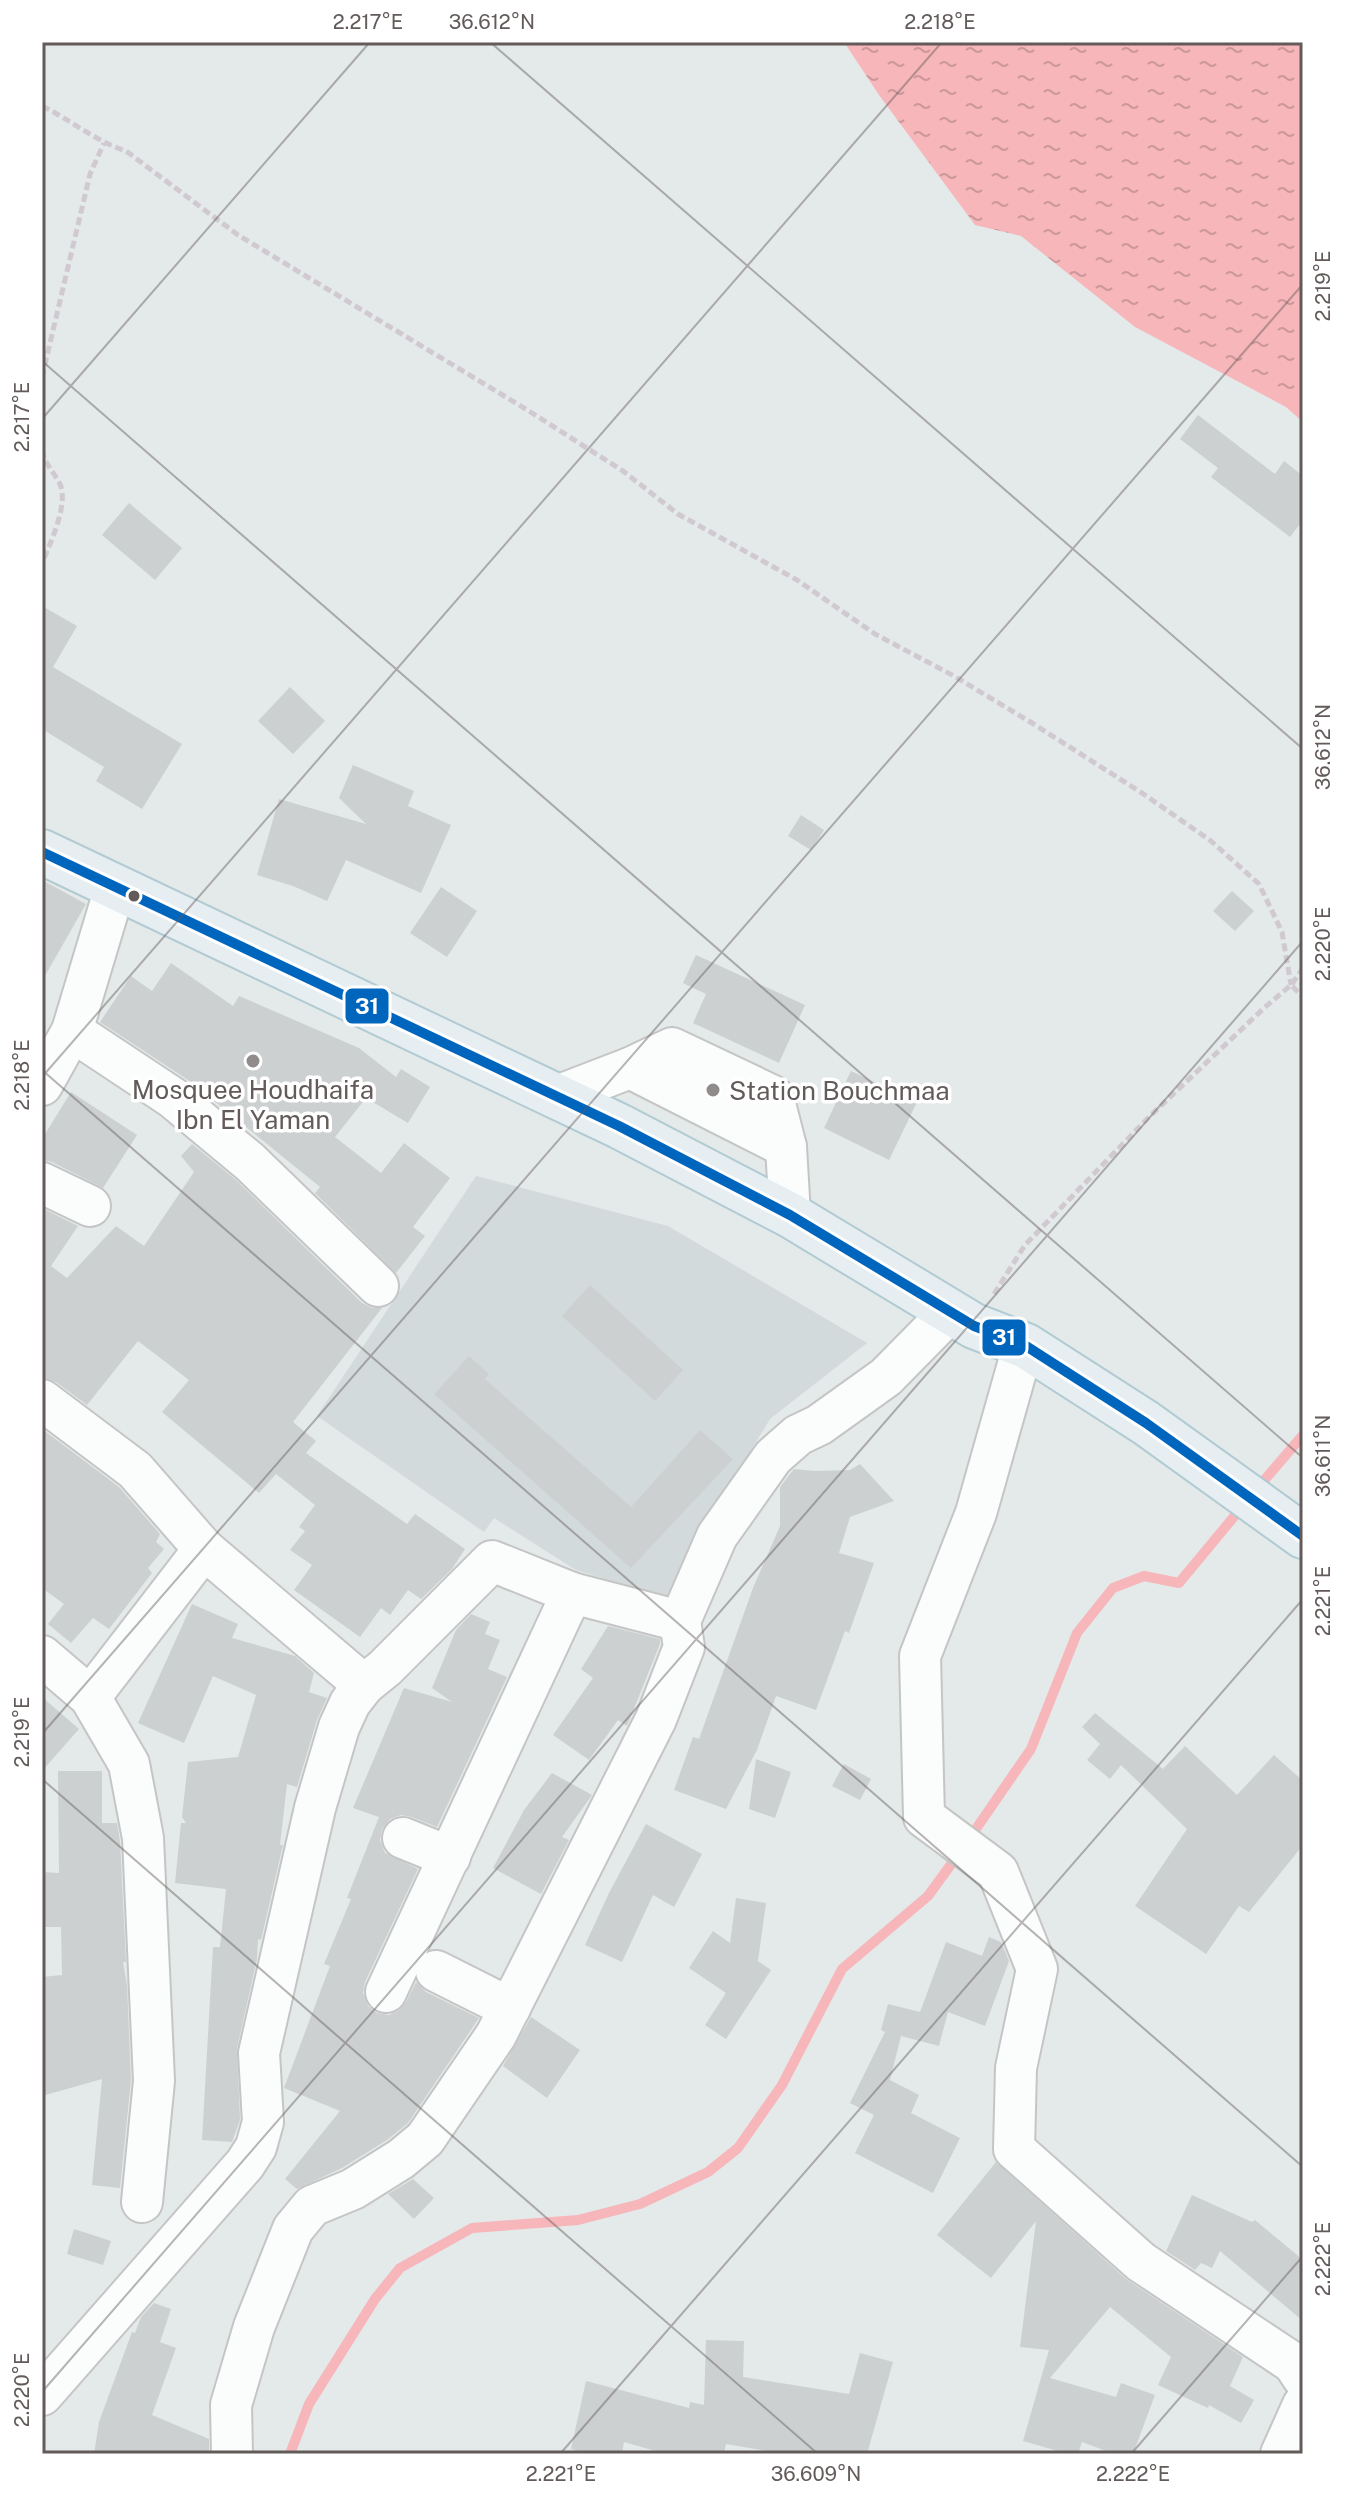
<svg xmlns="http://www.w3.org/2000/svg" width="1345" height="2496" font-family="'Public Sans',sans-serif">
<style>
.education{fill:#d3dadc}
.water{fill:url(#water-ripples)}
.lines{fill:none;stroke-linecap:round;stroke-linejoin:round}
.stream{stroke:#f7b6ba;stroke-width:10}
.building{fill:#cdd0d1}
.minor-casing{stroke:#c5c5c5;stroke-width:44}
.major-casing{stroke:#b1cbd3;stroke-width:48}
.path{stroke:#d0cad0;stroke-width:5;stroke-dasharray:8 4;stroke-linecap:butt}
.minor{stroke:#fbfcfc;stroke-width:40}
.major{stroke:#e7eef2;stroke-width:44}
.bus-1-casing{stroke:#fff;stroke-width:16}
.bus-1{stroke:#0065bd;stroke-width:10}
.ticks{fill:none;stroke:#635a5a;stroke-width:2;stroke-opacity:0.45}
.bus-dot{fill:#635a5a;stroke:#fff;stroke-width:3}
.poi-dot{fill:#908c8c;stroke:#fff;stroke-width:3}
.labels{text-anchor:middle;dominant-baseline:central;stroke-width:7;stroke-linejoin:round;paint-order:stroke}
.poi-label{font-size:26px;fill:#635a5a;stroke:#fff}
.line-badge{stroke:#fff;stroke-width:3}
.badge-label{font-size:22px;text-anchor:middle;font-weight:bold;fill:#fff}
.neatline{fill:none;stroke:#635a5a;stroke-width:3}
.ticks-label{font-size:20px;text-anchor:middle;fill:#635a5a}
</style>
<defs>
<pattern id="water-ripples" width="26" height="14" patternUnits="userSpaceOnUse" patternTransform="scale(2)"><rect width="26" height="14" fill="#f7b6ba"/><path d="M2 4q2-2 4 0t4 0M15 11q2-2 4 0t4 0" fill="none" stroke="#cc979a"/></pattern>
</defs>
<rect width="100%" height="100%" fill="#e4e9ea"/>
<polygon class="education" points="476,1176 668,1226 867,1343 770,1419 706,1524 672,1599 576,1570 494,1518 484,1532 317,1416"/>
<polygon class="water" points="844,42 1303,42 1303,422 1286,407 1135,327 1021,236 975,225 879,95"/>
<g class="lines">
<g class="stream">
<polyline points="1255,1491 1303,1435"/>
<polyline points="969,1839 1031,1749 1077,1633 1113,1588 1144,1576 1179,1583 1242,1507"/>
<polyline points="290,2454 309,2404 375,2299 400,2268 472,2228 578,2220 640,2204 708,2172 738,2148 782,2085 842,1969 928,1896 960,1852"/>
</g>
</g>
<g class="building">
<polygon points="1198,415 1275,474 1284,461 1303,476 1303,520 1290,537 1211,477 1218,468 1180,439"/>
<polygon points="129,503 182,548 155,580 102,535"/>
<polygon points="42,606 77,626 53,667 182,744 142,809 96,781 104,767 42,729"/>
<polygon points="290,687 325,721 293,754 258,721"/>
<polygon points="353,765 414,791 408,806 451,825 421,893 346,860 327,901 293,886 257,875 279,799 366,824 339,798"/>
<polygon points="801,815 824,830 811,850 788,836"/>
<polygon points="42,880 86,904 42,981"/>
<polygon points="441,887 477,911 447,957 410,933"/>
<polygon points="1232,891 1254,911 1235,931 1213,911"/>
<polygon points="696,955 805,1005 779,1063 693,1023 706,994 683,983"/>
<polygon points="171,963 233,1006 239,996 359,1048 396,1077 401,1069 430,1087 408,1123 366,1098 335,1137 381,1173 404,1143 450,1178 413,1227 425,1236 396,1273 315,1193 320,1187 188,1080 100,1022 131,976 152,991"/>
<polygon points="851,1071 917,1102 889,1160 824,1128"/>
<polygon points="71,1092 137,1135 103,1188 52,1162 42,1160 42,1139"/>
<polygon points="192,1144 235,1179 362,1303 372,1308 382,1308 293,1422 316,1441 306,1453 407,1524 415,1514 465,1549 452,1569 421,1599 408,1590 390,1615 381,1608 360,1637 294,1590 312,1565 290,1550 305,1531 299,1527 315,1505 276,1474 259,1493 162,1412 189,1380 138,1341 87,1405 56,1382 42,1377 42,1208 78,1226 51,1266 67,1278 116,1226 144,1246 194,1172 181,1156"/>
<polygon points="590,1285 683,1370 655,1401 562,1316"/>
<polygon points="469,1356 489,1374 485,1379 631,1507 700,1430 733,1459 631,1568 434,1394"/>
<polygon points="42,1429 119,1487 160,1534 156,1542 164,1549 148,1568 152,1573 109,1629 93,1618 71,1643 48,1624 64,1604 42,1588"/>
<polygon points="860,1464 894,1501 850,1517 839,1553 874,1563 849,1633 845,1631 816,1710 776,1696 757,1750 726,1809 674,1790 693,1737 699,1739 753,1588 780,1526 780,1487 794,1469 815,1471 850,1470"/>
<polygon points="192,1604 238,1624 232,1638 295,1656 314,1673 309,1692 327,1698 317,1720 297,1787 287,1784 280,1845 283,1845 261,1940 258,1939 257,1959 237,2048 240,2120 232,2142 202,2140 213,1947 220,1947 226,1889 175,1883 181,1823 186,1823 182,1817 188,1762 238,1757 256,1695 213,1676 184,1743 138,1723"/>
<polygon points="471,1614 490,1622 485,1634 500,1640 488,1669 507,1677 437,1827 412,1817 401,1815 390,1819 382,1829 380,1840 385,1853 418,1869 365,1982 363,1993 368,2006 377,2013 389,2015 398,2011 406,2002 416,1982 426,1992 479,2018 408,2123 387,2140 342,2168 297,2189 285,2179 340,2111 284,2088 330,1966 324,1964 351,1899 347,1898 379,1817 353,1808 404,1688 452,1702 432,1688 456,1630"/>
<polygon points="608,1626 660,1639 660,1644 627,1726 618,1720 589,1760 553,1735 593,1678 581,1669"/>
<polygon points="42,1697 79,1729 42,1771"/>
<polygon points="1095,1713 1163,1769 1185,1746 1237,1795 1274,1755 1303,1781 1303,1845 1249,1912 1239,1906 1206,1954 1135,1906 1187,1829 1121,1765 1110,1779 1087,1760 1100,1744 1082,1727"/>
<polygon points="756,1759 791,1772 775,1818 749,1809"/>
<polygon points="844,1764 871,1779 860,1800 832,1786"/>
<polygon points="58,1771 102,1771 102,1823 117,1823 120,1841 126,1962 123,1962 127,1985 131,2080 120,2188 92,2185 102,2079 42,2096 42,1977 62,1975 61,1927 42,1927 42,1872 59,1873"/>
<polygon points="552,1773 592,1795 562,1837 569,1840 541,1894 493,1868 524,1810"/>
<polygon points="646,1824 702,1854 674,1907 653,1895 622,1962 585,1945 609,1893"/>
<polygon points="736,1898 766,1903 758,1961 771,1970 726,2039 705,2025 726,1993 689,1968 713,1931 730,1943"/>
<polygon points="989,1937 1001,1942 1009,1961 985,2026 948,2012 939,2046 901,2036 890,2080 919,2095 911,2113 960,2138 933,2193 855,2153 874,2115 850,2103 885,2032 881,2030 888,2004 920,2012 946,1942 982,1956"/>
<polygon points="531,2017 580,2050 547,2098 503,2066"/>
<polygon points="996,2162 1126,2279 1243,2357 1230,2386 1254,2400 1241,2423 1209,2405 1208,2408 1158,2385 1171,2357 1110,2307 1050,2378 1116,2397 1121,2383 1155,2395 1133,2454 1114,2454 1082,2442 1078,2454 1068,2454 1023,2441 1049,2350 1020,2347 1036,2221 991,2278 937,2235"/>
<polygon points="413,2179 434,2198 414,2219 388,2194"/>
<polygon points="1192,2195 1252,2222 1255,2220 1303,2260 1303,2321 1220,2251 1212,2268 1201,2263 1195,2270 1166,2251"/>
<polygon points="74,2229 111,2241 103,2265 67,2254"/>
<polygon points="154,2303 171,2309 160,2342 176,2348 152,2415 209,2439 209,2454 94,2454 99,2422 132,2332 135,2333 141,2317"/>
<polygon points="706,2340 744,2341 743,2377 849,2394 860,2353 893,2362 867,2454 784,2454 726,2444 724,2454 666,2454 624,2442 622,2454 591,2454 571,2449 586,2381 689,2408 690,2402 704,2405"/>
</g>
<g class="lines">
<g class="minor-casing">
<g id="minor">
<polyline points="72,1031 173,1098 250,1162 378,1286"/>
<polyline points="630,1068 672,1048 773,1096 786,1147"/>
<polyline points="42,1085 72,1031 115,888"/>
<polyline points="557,1096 630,1068 786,1147 790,1215"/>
<polyline points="42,1183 90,1206"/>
<polyline points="1026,1346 1019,1361 976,1513 920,1656 924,1817 998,1872 1037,1969 1016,2068 1014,2149 1141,2262 1293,2363 1303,2378"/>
<polyline points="42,1400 135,1470 204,1549 364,1685"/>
<polyline points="42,1656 90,1697 129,1764 143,1838 154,2081 142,2202"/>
<polyline points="90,1697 204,1549"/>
<polyline points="403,1838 450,1857"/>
<polyline points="436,1971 510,2008"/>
<polyline points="386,1992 572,1593"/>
<polyline points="42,2395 245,2164 256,2147 263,2122 259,2053 315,1808 339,1727 350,1703 364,1685 385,1668 492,1561 572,1593 680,1621"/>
<polyline points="232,2454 231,2405 254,2327 293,2229 312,2206 353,2189 401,2159 425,2139 496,2035 656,1719 684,1647 680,1621 717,1536 773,1457 798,1435 819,1425 886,1377 950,1312"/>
<polyline points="1281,2454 1303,2405"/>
</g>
</g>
<g class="major-casing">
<polyline id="major" points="42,852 619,1126 790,1215 974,1326 1026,1346 1146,1423 1303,1536"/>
</g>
<g class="path">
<path d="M42,106C71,120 95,141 126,151L238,235L529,411L623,471L678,514L797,580L875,634L954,676L1032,723L1142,793L1211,841L1259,884L1282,932L1291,985"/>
<polyline points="42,377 90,174 104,143"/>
<path d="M42,450C44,463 54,472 60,484C69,504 50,544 42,563"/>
<polyline points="1292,984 1303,968"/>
<polyline points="994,1294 1025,1245 1148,1118 1264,1008 1291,985 1303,997"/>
</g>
<use href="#minor" class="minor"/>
<use href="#major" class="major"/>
<g class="bus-1-casing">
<polyline id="bus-1" points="42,852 619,1126 790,1215 974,1326 1026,1346 1146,1423 1303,1536"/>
</g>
<use href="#bus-1" class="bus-1"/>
</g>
<path class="ticks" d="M490,42L1303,749M42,361L1303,1458M42,419L370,42M42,1070L1303,2167M42,1077L942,42M42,1734L1303,284M42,1779L818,2454M42,2392L1303,941M560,2454L1303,1599M1131,2454L1303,2256"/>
<circle class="bus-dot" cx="134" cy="896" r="7"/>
<g class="poi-dot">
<circle cx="253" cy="1061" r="8"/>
<circle cx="713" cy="1090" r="8"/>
</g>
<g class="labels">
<g class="poi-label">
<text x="253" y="1089">Mosquee Houdhaifa<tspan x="253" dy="30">Ibn El Yaman</tspan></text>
<text x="729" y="1090" text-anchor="start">Station Bouchmaa</text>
</g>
</g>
<g class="line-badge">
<rect x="344" y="987" width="46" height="38" rx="8" fill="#0065bd"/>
<rect x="981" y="1318" width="46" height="39" rx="8" fill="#0065bd"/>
</g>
<g class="badge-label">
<text x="367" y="1014">31</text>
<text x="1004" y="1345">31</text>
</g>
<rect width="1345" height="2496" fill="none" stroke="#ffffff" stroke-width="88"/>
<rect x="44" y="44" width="1257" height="2408" class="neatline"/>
<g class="ticks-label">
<text x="368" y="29">2.217°E</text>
<text x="492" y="29">36.612°N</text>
<text x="940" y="29">2.218°E</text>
<text transform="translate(1323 286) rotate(-90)" y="7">2.219°E</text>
<text transform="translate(22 417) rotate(-90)" y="7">2.217°E</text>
<text transform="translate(1323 747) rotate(-90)" y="7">36.612°N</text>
<text transform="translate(1323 944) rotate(-90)" y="7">2.220°E</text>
<text transform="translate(22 1075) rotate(-90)" y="7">2.218°E</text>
<text transform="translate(1323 1456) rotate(-90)" y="7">36.611°N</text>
<text transform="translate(1323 1601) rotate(-90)" y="7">2.221°E</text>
<text transform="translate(22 1732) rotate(-90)" y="7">2.219°E</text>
<text transform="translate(1323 2259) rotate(-90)" y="7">2.222°E</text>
<text transform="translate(22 2390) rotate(-90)" y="7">2.220°E</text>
<text x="561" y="2481">2.221°E</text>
<text x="816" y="2481">36.609°N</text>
<text x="1133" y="2481">2.222°E</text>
</g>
</svg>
